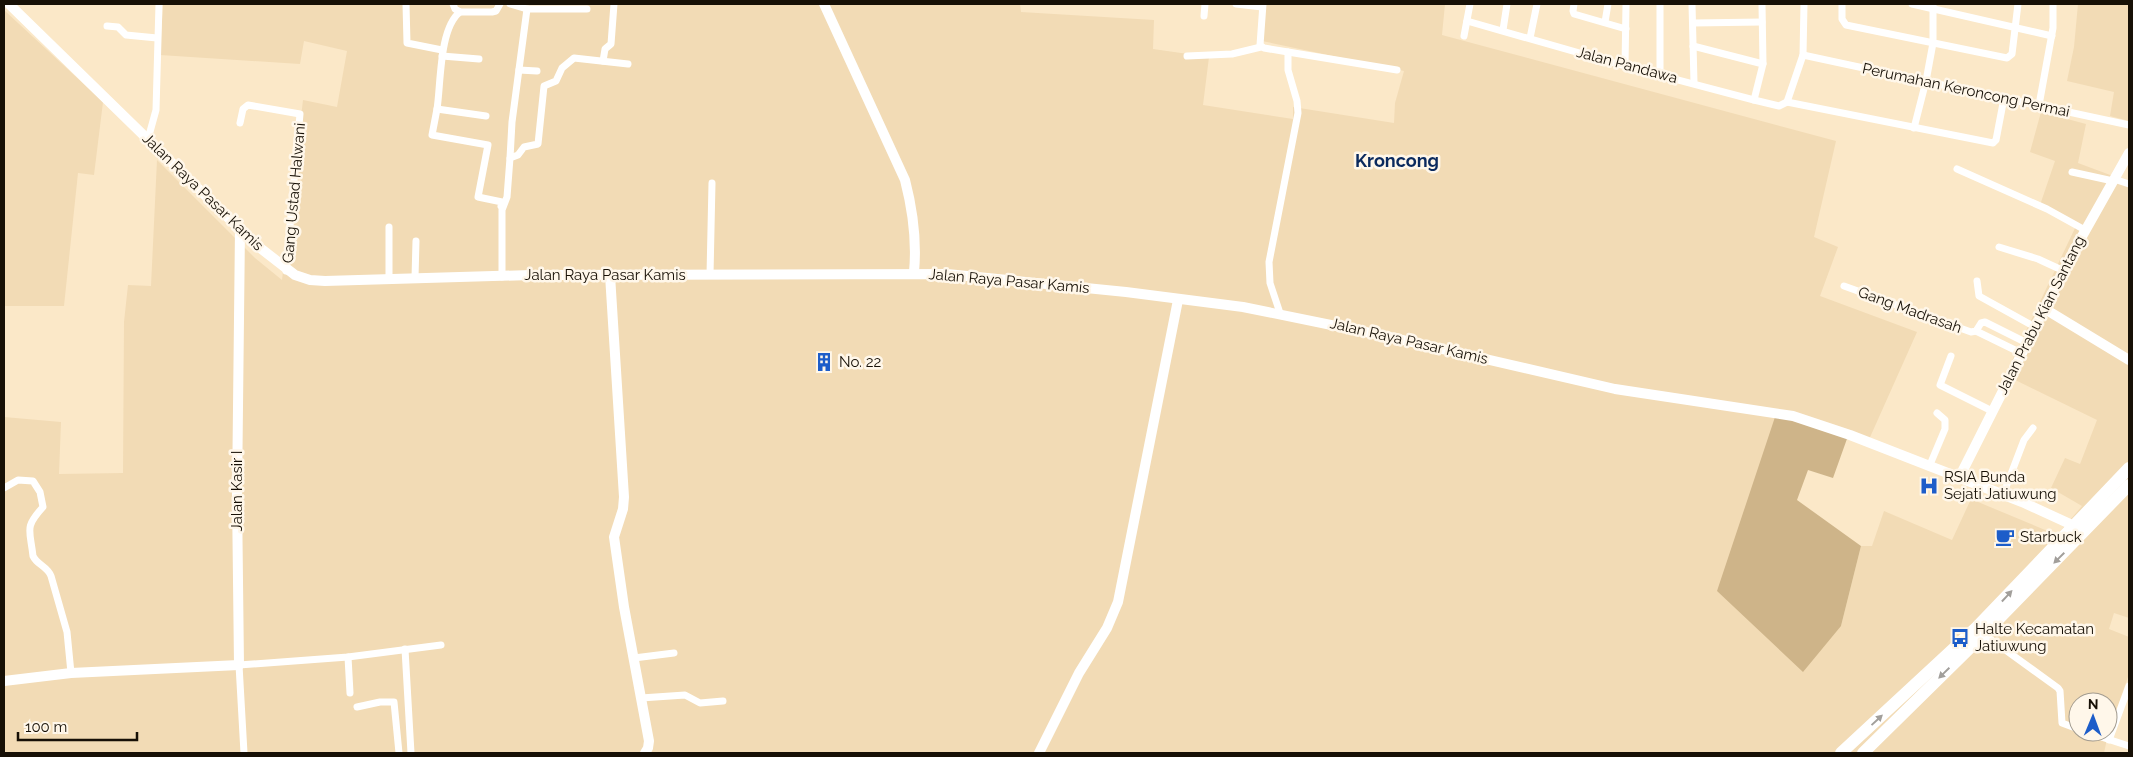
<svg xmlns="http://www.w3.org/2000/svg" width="2133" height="757" font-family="Raleway,sans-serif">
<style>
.built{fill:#f2dbb5;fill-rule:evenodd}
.green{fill:#ceb489}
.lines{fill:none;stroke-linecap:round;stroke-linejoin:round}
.street{stroke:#fff;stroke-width:7}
.secondary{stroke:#fff;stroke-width:10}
.highway{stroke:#fff;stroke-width:12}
.oneway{fill:#a29f9b}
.labels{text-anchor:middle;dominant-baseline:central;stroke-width:5;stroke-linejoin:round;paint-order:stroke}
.street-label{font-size:15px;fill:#171006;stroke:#fff7ea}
.poi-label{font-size:15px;fill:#171006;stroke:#fff7ea;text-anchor:start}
.quarter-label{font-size:18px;font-weight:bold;fill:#0b2a5e;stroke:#fff7ea}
</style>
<rect width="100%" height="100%" fill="#fbe8c8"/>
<g class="built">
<path d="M163,4H1020L1021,12L1154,20L1153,49L1209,57L1203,105L1293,119V107L1394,123L1395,103L1404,71L1262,41L1266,4H1445L1442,35L1836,141L1814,237L1838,247L1820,296L1917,332L1867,444L1812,423L1717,591L1841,626L1861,546H1872L1884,511L1952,540L1971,499L2057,535L2082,506L2051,488L2065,458L2080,464L2097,420L2005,375L2077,224L2040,205L2055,161L2030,152L2041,112L2086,124L2078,163L2129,182V618L2114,613L2109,629L2129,637V674L2108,734L2104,753H4V417L61,422L59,474L123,473L124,322L128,285L151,286L157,160L255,258L282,280L303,100L337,107L347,51L304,41L300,64L160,55ZM2078,702H2108V732H2078Z"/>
<polygon points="2078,4 2129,4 2129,121 2110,116 2114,92 2067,81 2074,47"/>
<polygon points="4,10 103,102 94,175 78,173 64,306 4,306"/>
</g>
<polygon class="green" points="1775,417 1812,423 1848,436 1833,478 1808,470 1797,500 1861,546 1841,626 1803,672 1717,591"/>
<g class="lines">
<g class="street">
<polyline points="406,4 407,43 442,50"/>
<polyline points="453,4 455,9 460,12 492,12 496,11 500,4"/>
<polyline points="510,4 527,9 587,9"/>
<polyline points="1236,4 1262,7"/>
<polyline points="1263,4 1260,45 1264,48 1288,52 1288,70 1297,101 1298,113 1269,262 1270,283 1280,313"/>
<polyline points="1574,4 1573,11 1574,14 1626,29"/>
<polyline points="1692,4 1694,83"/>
<polyline points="1842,4 1842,19 1846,25 2007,58 2012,54 2018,4"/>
<polyline points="1912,4 2052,36"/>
<path d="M460,12C439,28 441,84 437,109L486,116"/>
<polyline points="1204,16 1205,4"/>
<polyline points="1467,21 1625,66 1754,100 1779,106 1787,102"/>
<polyline points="1605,22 1608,4"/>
<polyline points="1693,23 1762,22"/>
<polyline points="107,26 118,27 126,35 157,38"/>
<polyline points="1503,30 1507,4"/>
<polyline points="1464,36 1470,4"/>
<polyline points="1530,38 1537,4"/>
<polyline points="1693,46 1763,64"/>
<polyline points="1288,52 1397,70"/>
<polyline points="1803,55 2129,125"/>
<polyline points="442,56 479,59"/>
<polyline points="1187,56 1232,54 1261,47"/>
<polyline points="603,61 605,49 611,44 614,4"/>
<polyline points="1625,66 1626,4"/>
<polyline points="519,70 537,71"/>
<polyline points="1660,74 1660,4"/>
<polyline points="1754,100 1763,64 1762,4"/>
<polyline points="1787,102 1993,143 1996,140 2004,98"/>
<polyline points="1787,102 1803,55 1804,4"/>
<polyline points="2039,105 2053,28 2053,4"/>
<polyline points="437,109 432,135 488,145 478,197 502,202 501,206"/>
<polyline points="240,123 243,109 248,105 300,114 286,271"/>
<polyline points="1914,128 1926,81 1933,43 1933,4"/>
<polyline points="148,139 156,110 159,4"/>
<polyline points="510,158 512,122 527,9"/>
<polyline points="1957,169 2047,209 2085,230"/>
<polyline points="2072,172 2113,181"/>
<polyline points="2114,179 2129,184"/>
<polyline points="1999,247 2038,259 2064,271"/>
<polyline points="710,275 712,183"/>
<polyline points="502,277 502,210 507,197 510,158 518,155 524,147 538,144 544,86 556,81 562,68 574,58 628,64"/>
<polyline points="415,278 416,241"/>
<polyline points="389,279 389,227"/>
<polyline points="1977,281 1979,296 2035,327"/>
<polyline points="1844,286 1971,332 1976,331 1981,323 1985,322 2027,343"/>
<polyline points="1976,331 2021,353"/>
<polyline points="1951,356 1940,385 1992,411"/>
<polyline points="1929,467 1945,429 1945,420 1937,413"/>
<path d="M4,488L18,480L33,481L40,492L43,507C24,528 30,529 33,556C37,565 47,566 51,576L67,632L71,673"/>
<polyline points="2003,495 2024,440 2033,428"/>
<polyline points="1982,633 2058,688 2060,691 2062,723 2078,729"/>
<polyline points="405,649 411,753"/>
<polyline points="348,657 350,693"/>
<polyline points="634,658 674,653"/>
<polyline points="641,698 685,695 700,703 723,701"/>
<polyline points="357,707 380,702 394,702 399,753"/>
<polyline points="2086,732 2129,746"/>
<polyline points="2109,740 2129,686"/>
<polyline points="244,753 239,665 348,657 441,645"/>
</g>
<g class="secondary">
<polyline points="9,4 255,244 295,275 310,280 325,281 531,275 947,274 1126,292 1243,307 1390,337 1615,389 1793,416 1850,435 2022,502 2081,529"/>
<path d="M824,4L905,180C913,211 917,240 914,272"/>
<polyline points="610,275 624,497 623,509 614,537 624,607 649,741 648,748 645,753"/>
<polyline points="2045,309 2129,360"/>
<polyline points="1959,478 2071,256 2129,153"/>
<polyline points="4,681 71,673 239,665 237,496 240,229"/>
<polyline points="1039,753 1079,673 1107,628 1118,602 1178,300"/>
</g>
<g class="highway">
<polyline points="1841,753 1976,628 2129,468"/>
<polyline points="1863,753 1983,635 2129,485"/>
</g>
</g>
<defs><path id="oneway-solid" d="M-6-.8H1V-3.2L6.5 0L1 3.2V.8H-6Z" transform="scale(1.25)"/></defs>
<g class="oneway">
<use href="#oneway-solid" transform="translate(2059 558) rotate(135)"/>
<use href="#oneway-solid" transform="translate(2007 596) rotate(-47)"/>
<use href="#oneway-solid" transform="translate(1944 673) rotate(136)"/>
<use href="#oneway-solid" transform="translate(1877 720) rotate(-43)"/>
</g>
<defs>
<g id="building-bare" transform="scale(1.5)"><path d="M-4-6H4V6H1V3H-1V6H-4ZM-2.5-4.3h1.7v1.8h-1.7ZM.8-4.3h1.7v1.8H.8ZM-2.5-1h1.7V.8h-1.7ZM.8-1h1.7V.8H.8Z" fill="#1d5dc9" stroke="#fff7ea" stroke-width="2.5" paint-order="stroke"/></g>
<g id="hospital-bare" transform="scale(1.5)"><path d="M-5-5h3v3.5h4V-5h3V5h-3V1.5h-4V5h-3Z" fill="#1d5dc9" stroke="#fff7ea" stroke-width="2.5" paint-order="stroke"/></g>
<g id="cafe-bare" transform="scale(1.5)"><path d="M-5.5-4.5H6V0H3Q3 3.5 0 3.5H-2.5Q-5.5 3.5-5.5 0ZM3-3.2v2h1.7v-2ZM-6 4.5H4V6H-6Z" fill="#1d5dc9" stroke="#fff7ea" stroke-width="2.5" paint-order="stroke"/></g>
<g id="bus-bare" transform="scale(1.5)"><path d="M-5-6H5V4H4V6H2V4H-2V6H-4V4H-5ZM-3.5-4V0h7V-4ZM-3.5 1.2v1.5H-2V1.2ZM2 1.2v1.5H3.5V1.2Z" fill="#1d5dc9" stroke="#fff7ea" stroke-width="2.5" paint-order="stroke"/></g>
</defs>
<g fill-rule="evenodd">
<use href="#building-bare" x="824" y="362"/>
<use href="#hospital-bare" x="1929" y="486"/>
<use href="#cafe-bare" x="2005" y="537"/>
<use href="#bus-bare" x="1960" y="638"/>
</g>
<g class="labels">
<g class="street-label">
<text transform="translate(1627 65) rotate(15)">Jalan Pandawa</text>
<text transform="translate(1966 90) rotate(12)">Perumahan Keroncong Permai</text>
<text transform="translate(203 192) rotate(44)">Jalan Raya Pasar Kamis</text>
<text transform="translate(294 193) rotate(-85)">Gang Ustad Halwani</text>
<text x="605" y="275">Jalan Raya Pasar Kamis</text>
<text transform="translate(1009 281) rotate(5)">Jalan Raya Pasar Kamis</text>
<text transform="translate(1910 310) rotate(20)">Gang Madrasah</text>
<text transform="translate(2041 315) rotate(-63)">Jalan Prabu Kian Santang</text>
<text transform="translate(1409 341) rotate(13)">Jalan Raya Pasar Kamis</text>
<text transform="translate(237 491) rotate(-90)">Jalan Kasir I</text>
</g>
<g class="poi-label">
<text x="839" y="362">No. 22</text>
<text x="1944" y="477">RSIA Bunda<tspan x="1944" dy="17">Sejati Jatiuwung</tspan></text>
<text x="2020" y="537">Starbuck</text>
<text x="1975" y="629">Halte Kecamatan<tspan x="1975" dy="17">Jatiuwung</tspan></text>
</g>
<g class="quarter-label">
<text x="1397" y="160">Kroncong</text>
</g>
</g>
<rect width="2133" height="757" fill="none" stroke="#171006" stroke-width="10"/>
<g transform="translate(2093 717) rotate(1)"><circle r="24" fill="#fff7ea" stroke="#a29b8f"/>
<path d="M0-4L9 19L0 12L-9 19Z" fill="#1d5dc9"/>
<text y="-8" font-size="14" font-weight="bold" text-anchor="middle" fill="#171006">N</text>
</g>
<path d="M18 732v8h119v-8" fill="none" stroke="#171006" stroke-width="2.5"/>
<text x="25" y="732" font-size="15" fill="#171006" stroke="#fff7ea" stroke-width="4" paint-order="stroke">100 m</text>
</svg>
